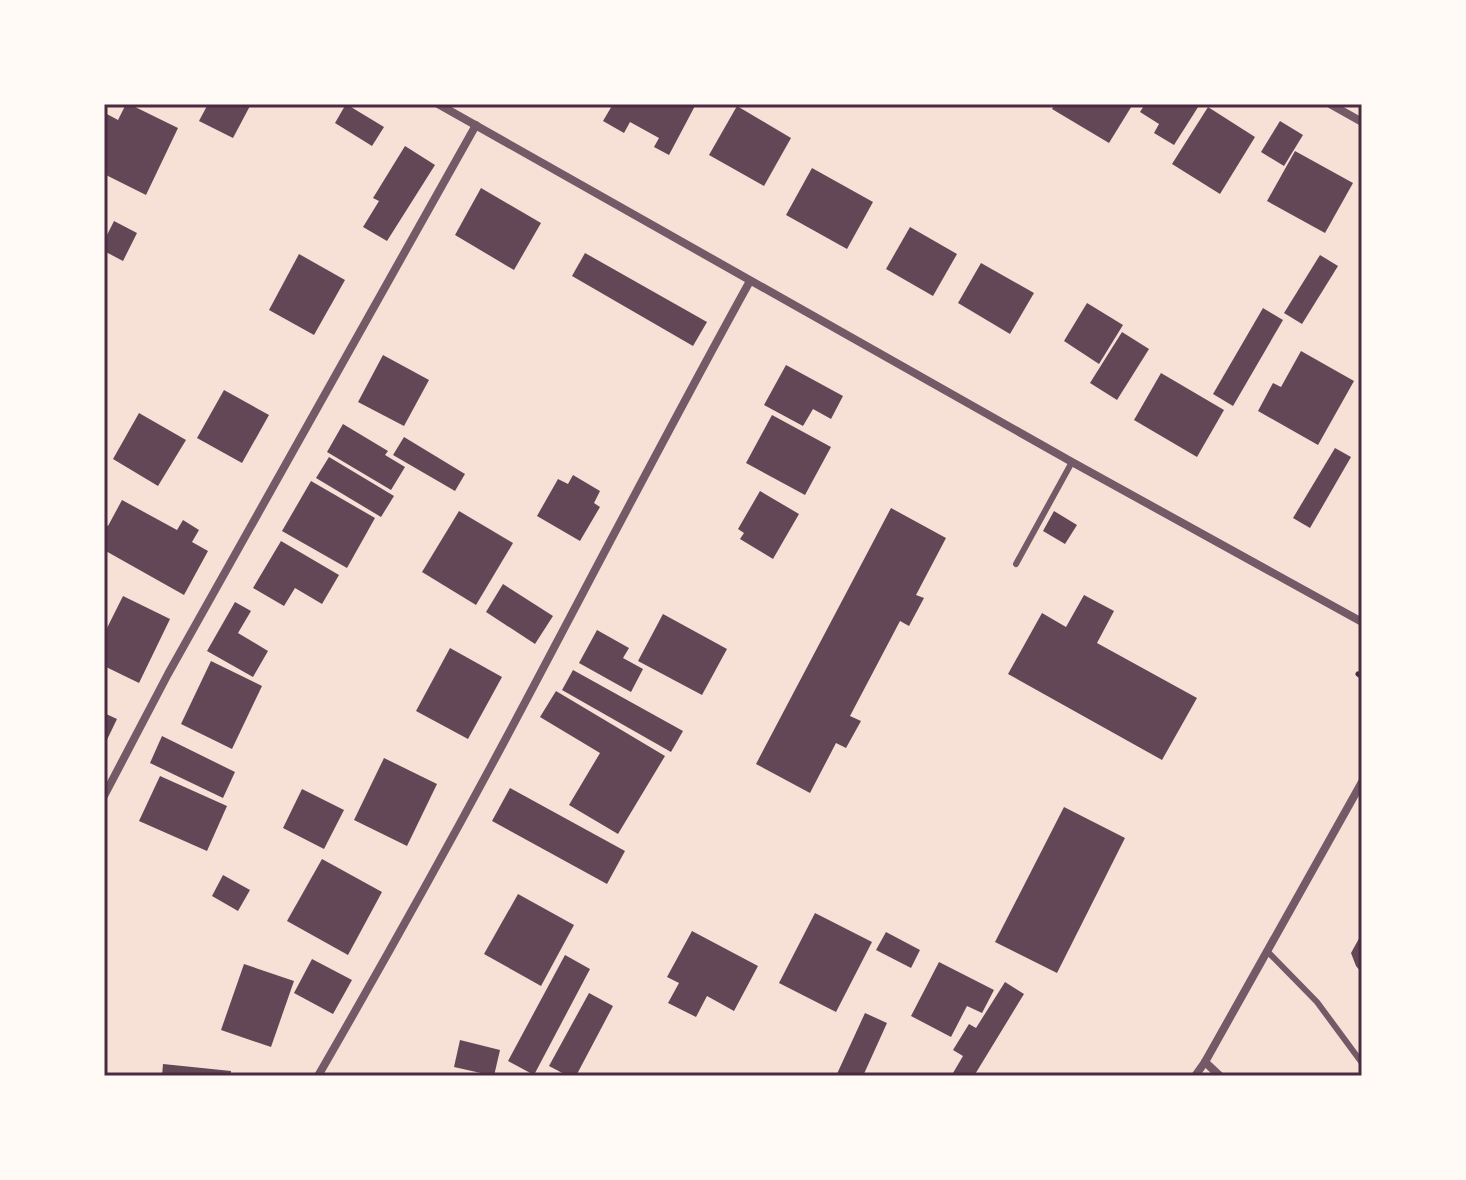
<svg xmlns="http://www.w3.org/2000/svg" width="1466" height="1180" font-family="'Fira Sans',sans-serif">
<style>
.building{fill:#644757}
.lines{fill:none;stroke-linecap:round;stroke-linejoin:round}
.path{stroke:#4a2c40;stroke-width:5}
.service{stroke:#755966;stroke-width:6}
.minor{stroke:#755966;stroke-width:8}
.neatline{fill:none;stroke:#4a2c40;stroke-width:3}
</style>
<rect width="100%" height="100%" fill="#f7e1d7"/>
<g class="building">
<polygon points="126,104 129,104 178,128 146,195 104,174 104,116 105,113 118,120"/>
<polygon points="208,104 251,104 233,138 199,121"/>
<polygon points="346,104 384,127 372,146 335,123"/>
<polygon points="613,104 696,104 669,155 654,147 659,138 630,122 624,133 603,121"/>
<polygon points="1055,104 1133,104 1109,143 1052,109"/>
<polygon points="1145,104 1200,104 1174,145 1154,133 1159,124 1140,112"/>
<polygon points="737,106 791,138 764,186 709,155"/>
<polygon points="1208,107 1255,137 1220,194 1172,164"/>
<polygon points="1280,121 1303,135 1284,166 1261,152"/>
<polygon points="405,146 435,165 387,241 363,227 379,201 373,198"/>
<polygon points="1295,151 1353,183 1325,233 1267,201"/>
<polygon points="812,168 873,202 847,249 786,215"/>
<polygon points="481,188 541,223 514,270 455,235"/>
<polygon points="114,221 137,233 123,261 104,251 104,241"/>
<polygon points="910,227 957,254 933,296 886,269"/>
<polygon points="585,253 707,322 693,346 572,276"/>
<polygon points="299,254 345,280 314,335 269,310"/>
<polygon points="1320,255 1338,266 1302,324 1284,313"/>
<polygon points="981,263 1034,293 1010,334 958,303"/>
<polygon points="1087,303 1123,325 1099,364 1064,341"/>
<polygon points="1263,308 1283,320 1233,406 1213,394"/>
<polygon points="1122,332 1149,349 1117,400 1090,383"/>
<polygon points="1301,351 1354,381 1318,445 1258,411 1273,383 1281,387"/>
<polygon points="383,355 429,380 404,426 358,402"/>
<polygon points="786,365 843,396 831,419 813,409 803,426 764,405"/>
<polygon points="1161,373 1224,410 1197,457 1134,420"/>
<polygon points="224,390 269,415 242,463 197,438"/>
<polygon points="139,413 186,440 158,486 113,459"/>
<polygon points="772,415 831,447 805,495 746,463"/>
<polygon points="343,424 388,451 385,455 405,467 391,490 327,452"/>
<polygon points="404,437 465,474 455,491 393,455"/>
<polygon points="1335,448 1351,457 1310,528 1293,518"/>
<polygon points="329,457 394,496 381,517 316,478"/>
<polygon points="573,475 600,491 594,503 600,507 580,541 537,516 558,479 568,484"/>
<polygon points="311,481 375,518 347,568 282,531"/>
<polygon points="760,491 799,514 773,559 740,539 744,533 738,529"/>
<polygon points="122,500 177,530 183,520 199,530 192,542 208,551 184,595 104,550 104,523 108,526"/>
<polygon points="891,508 946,538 916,595 924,598 909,626 900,621 850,716 861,721 846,748 836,743 810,793 756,764"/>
<polygon points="459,511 513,543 476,605 422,572"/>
<polygon points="1054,511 1077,525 1065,544 1043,531"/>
<polygon points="281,541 339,575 322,604 295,588 284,606 253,588"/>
<polygon points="503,584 553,616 535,644 486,612"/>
<polygon points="1084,595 1114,611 1097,643 1197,698 1162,760 1008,674 1042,613 1066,627"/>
<polygon points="123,596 170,619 139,683 104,666 104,634"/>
<polygon points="235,602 251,611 238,633 268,651 253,677 207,651"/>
<polygon points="663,614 727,649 702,695 638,661"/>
<polygon points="597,630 629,648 623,658 643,669 631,692 579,663"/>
<polygon points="450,648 502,677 468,739 416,711"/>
<polygon points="211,661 262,686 232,749 181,724"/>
<polygon points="573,670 683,731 671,752 562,690"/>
<polygon points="556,691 665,756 618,834 569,805 600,753 540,717"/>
<polygon points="104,713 117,719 104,746"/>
<polygon points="162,736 235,772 223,798 150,763"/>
<polygon points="384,758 437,784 407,846 354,820"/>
<polygon points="160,776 227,806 207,851 139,821"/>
<polygon points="510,788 625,851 607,884 492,821"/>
<polygon points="302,789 344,810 324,849 283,828"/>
<polygon points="1064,807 1125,838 1057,973 995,942"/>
<polygon points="322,859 382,892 348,955 287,921"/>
<polygon points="223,875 250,890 238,911 212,896"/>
<polygon points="518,894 574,925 541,986 484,954"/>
<polygon points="815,913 872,942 836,1012 779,983"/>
<polygon points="692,931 758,966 734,1011 707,996 696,1017 668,1003 679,983 667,977"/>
<polygon points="886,932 920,950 911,968 876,950"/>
<polygon points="1362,933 1362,973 1356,966 1351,953"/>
<polygon points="565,955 590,969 534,1075 508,1061"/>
<polygon points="312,959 352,980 333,1014 294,993"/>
<polygon points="939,962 994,990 982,1013 967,1006 951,1037 911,1016"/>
<polygon points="244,964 294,981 271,1047 221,1030"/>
<polygon points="1005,982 1024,994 974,1076 959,1076 953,1073 963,1056 953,1050 969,1024 976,1028"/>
<polygon points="589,993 613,1006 576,1076 568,1076 549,1066"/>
<polygon points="865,1013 887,1023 863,1076 836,1076"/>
<polygon points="460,1040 500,1050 494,1076 454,1067"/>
<polygon points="163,1064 231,1071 231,1076 162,1076"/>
</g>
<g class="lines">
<polyline class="path" points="1358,674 1362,677"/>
<g class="service">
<polyline points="1016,564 1072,462"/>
<polyline points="1267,951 1317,1002 1362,1063"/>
</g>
<g class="minor">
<polyline points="438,104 1072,462 1362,622"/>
<polyline points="1330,104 1362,122"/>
<polyline points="104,796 168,674 476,125"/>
<polyline points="1205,1062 1220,1076"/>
<path d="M318,1076C382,965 444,854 504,742C586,588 666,433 750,281"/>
<polyline points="1195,1076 1205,1062 1362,782"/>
</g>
</g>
<rect width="1466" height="1180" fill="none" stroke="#fffaf5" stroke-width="212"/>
<rect x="106" y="106" width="1254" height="968" class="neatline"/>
</svg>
